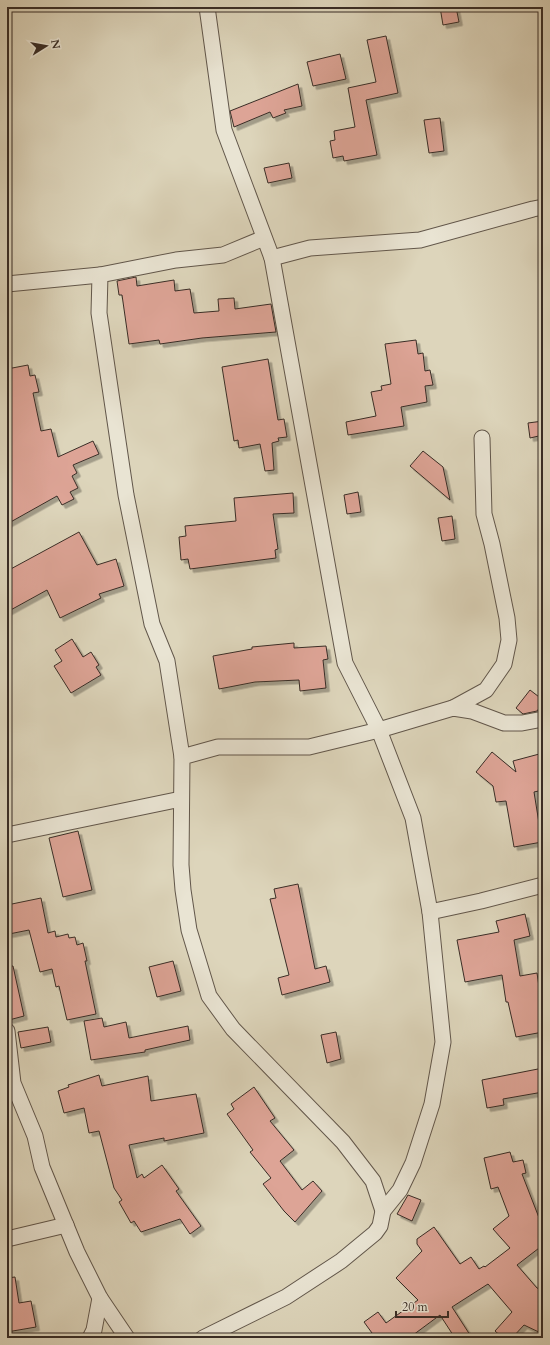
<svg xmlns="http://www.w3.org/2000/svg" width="550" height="1345" font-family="Cardo,serif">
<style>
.building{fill:#dda496;stroke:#392d26;filter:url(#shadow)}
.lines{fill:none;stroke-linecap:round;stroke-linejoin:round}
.street-casing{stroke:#62574b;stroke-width:17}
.street{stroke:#e9e4d3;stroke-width:15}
</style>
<defs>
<filter id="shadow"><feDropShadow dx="3.5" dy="3.5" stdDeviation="0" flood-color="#0004"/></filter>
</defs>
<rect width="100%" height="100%" fill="#ddd5bb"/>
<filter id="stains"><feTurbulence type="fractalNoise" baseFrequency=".005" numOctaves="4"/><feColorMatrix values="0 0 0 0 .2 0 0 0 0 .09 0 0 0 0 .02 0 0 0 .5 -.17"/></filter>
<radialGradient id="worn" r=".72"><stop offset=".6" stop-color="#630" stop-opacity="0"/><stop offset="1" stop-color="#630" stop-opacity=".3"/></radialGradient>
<g class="building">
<polygon points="440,7 456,7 459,22 443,25"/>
<polygon points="386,36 398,93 366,100 377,155 344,161 343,156 333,158 330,141 335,140 334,131 355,127 348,88 376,82 367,40"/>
<polygon points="340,54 346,79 313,86 307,62"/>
<polygon points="298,84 302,106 284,110 286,113 273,118 270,112 234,127 230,111"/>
<polygon points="440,118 444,151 429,153 424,120"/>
<polygon points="289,163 292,178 268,183 264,168"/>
<polygon points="136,277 137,286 174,280 175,291 190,289 194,313 219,311 218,299 234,298 235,309 271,304 276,332 202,338 160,344 159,340 129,344 122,295 119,295 117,281"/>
<polygon points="416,340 418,354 423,353 425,371 430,370 433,385 425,386 427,402 401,407 404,426 348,435 346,422 376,416 371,392 382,390 381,386 391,384 385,344"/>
<polygon points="268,359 278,420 284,419 287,437 278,438 279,441 272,443 274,470 265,471 260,444 239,448 238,440 234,441 222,367"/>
<polygon points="28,365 30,376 35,375 39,392 33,393 41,431 51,429 58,457 93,441 99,454 73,465 77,473 72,476 78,488 70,492 74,499 62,505 57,496 7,524 7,369"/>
<polygon points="543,421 543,435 530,438 528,423"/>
<polygon points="423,451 443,467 450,500 410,466"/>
<polygon points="358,492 361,512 347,514 344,495"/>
<polygon points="293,493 294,513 273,514 278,549 275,550 276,558 190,569 188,559 181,560 179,537 186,536 185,526 236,521 234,498"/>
<polygon points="452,516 455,539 442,541 438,518"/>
<polygon points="79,532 97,565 116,559 124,586 99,594 101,598 60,618 47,590 7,612 7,571"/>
<polygon points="72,639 83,657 91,652 99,665 96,667 101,675 71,693 54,666 62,661 55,650"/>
<polygon points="294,643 294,648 326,646 328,659 323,660 326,688 300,691 299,680 255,682 219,689 213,656 252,649 252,647"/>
<polygon points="530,690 543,700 543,703 537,711 523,714 516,708"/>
<polygon points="492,752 516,772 513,761 543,753 543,790 534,792 542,842 514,847 506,801 496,802 493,786 476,772"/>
<polygon points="78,831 92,890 63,897 49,838"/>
<polygon points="298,884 315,969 326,966 330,982 282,995 278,978 289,975 270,899 276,898 274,889"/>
<polygon points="41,898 48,933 55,931 56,937 68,934 69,938 75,937 77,945 83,943 87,961 85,961 96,1014 67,1020 59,986 56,987 52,969 40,972 29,930 9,934 7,905"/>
<polygon points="525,914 530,936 514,940 520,976 537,973 543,1014 543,1032 516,1037 508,1002 506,1002 502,975 465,982 457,940 499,932 496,921"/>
<polygon points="173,961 181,991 157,997 149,967"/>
<polygon points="7,966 13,966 24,1016 9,1020 7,1013"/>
<polygon points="102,1018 104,1027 126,1022 129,1038 188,1026 190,1040 145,1050 145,1052 91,1060 84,1021"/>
<polygon points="48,1027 51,1042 21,1048 18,1032"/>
<polygon points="336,1032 341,1059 327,1063 321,1035"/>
<polygon points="543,1068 543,1092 503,1099 504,1105 487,1108 482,1080"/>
<polygon points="99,1075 102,1086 148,1076 151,1101 196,1094 204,1133 164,1141 164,1138 129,1145 137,1178 142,1174 144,1178 162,1165 179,1189 176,1191 201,1226 190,1234 180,1219 141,1232 134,1221 131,1223 119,1202 122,1200 114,1188 99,1131 89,1133 84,1108 64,1113 58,1091 69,1087 68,1085"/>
<polygon points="254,1087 275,1118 270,1121 294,1150 280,1161 302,1190 313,1181 322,1191 295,1222 284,1211 263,1184 271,1178 250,1152 253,1150 227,1114 234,1109 231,1104"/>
<polygon points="510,1152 513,1162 523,1160 526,1173 522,1174 543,1228 543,1245 517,1265 537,1288 543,1291 543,1334 524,1325 512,1338 503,1338 495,1331 512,1312 488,1284 452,1307 472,1338 455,1338 440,1315 409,1338 364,1338 372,1333 364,1322 378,1312 386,1323 418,1300 396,1278 422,1251 417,1244 417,1239 434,1227 460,1264 471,1257 479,1269 484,1266 485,1267 510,1248 493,1229 509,1216 498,1187 491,1189 484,1158"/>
<polygon points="408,1195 421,1200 412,1221 397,1214"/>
<polygon points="15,1277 19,1303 31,1301 36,1327 7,1332 7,1278"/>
</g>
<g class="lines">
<g class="street-casing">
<g id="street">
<polyline points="272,258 310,248 420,240 533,209 543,207"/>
<polyline points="7,284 100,275"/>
<polyline points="453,708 486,690 504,664 509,640 507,618 492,544 484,514 482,438"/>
<polyline points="182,757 167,661 152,624 126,495 99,313 100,275 176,260 223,255 264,238"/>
<polyline points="7,835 181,799"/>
<polyline points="430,912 481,901 543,885"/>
<polyline points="7,1031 13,1083 35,1136 42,1167 77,1252 100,1298 127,1338"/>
<polyline points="383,1211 373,1181 343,1142 233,1029 209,996 189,930 183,890 181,865 182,757 218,747 309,747 379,730 453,708 472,711 504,723 522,723 543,719"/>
<polyline points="7,1239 66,1225"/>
<polyline points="90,1338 94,1330 100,1298"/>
<polyline points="203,1338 286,1297 341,1261 375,1233 380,1226 383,1211 400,1190 413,1163 432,1104 443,1042 430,912 413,818 379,730 345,663 272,258 224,130 207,7"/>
</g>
</g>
<use href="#street" class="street"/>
</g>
<rect width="550" height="1345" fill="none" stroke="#ddd5bb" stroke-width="24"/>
<rect x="8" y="8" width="534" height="1329" fill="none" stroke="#392d26" stroke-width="2"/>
<rect x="12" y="12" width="526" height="1321" fill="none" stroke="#392d26"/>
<g transform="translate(46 46) rotate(79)" stroke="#e9e4d3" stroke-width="3" paint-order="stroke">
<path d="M0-3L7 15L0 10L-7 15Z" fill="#392d26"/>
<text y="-6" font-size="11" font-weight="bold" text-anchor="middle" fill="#392d26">N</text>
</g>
<path d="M396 1311v6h52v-6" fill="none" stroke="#392d26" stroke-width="2"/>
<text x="402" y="1311" font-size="12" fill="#392d26" stroke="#e9e4d3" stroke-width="3" paint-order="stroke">20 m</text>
<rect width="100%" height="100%" filter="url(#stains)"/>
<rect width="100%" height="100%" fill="url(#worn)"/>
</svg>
